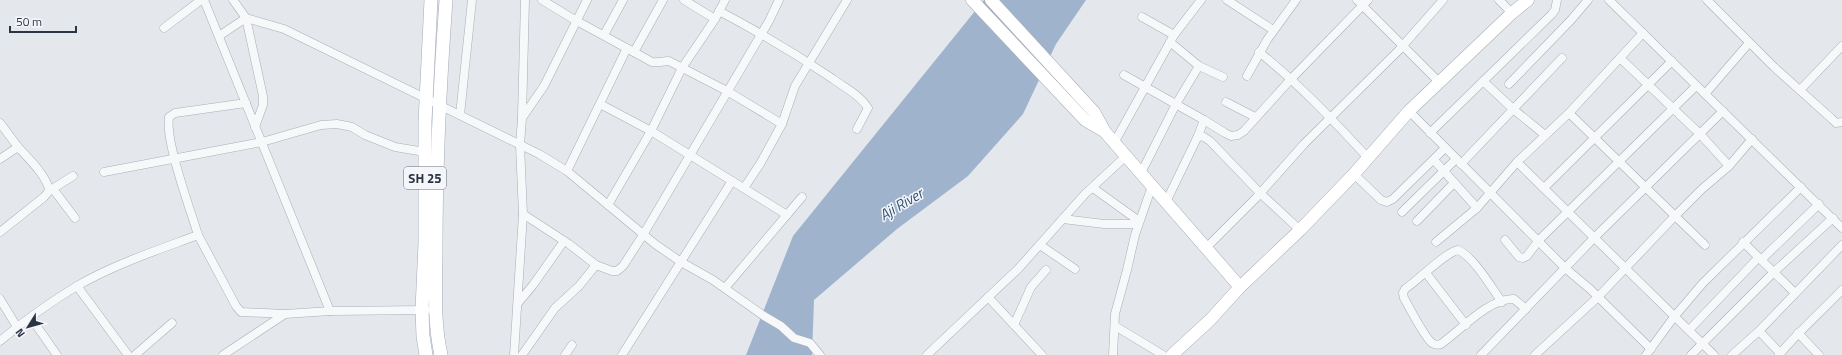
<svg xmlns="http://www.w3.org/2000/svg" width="1842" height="355" font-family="'Titillium Web',sans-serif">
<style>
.water{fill:#9fb4cc}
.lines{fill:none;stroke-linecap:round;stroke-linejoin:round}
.street-casing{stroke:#a9aeb7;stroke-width:9}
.secondary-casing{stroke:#a9aeb7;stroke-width:13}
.primary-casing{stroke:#a3abb8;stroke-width:14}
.street{stroke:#f7f8fa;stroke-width:8}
.secondary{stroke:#fff;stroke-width:12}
.primary{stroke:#fff;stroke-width:13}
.labels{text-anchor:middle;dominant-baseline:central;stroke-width:3;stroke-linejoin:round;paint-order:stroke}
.shield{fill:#f4f6f9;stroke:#676e7b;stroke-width:1}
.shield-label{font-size:13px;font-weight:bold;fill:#2b3445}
.water-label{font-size:15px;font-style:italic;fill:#34527a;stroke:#f4f6f9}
</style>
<rect width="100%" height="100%" fill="#e4e7ec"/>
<polygon class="water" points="984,0 1086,0 1056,44 1023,114 968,176 897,229 814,300 812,355 746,355 793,236"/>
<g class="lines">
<g class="street-casing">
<g id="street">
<polyline points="204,0 330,311"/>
<polyline points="233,0 246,18 263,96 263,105 255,127"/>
<path d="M542,0L575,20L652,62C659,63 662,61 669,61L727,91L782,124"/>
<polyline points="587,0 544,86 522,118 520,145 523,214 569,244 596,265 612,271 617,271 623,266 643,235 769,21 779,0"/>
<polyline points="684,0 715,19"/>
<polyline points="1227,0 1273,30"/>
<polyline points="1357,0 1439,82"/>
<polyline points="1499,0 1512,13"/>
<polyline points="1609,0 1842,228"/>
<polyline points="1707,0 1774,67 1832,119 1836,123 1842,122"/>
<path d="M719,11C759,32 796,54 833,79C845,88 860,95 868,108L857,129"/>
<polyline points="1142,17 1174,35"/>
<polyline points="164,28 201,0"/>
<polyline points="604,35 623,0"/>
<polyline points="219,36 246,18 284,29 539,154 567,171 655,244 681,262 713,280 764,316 781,326 794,338 810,343 820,355"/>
<polyline points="1170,42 1199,66 1223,77"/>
<polyline points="634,52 663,0"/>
<path d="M1259,52C1300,85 1333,120 1368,158"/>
<polyline points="1620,58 1700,134 1729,166"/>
<polyline points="1124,75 1204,120 1225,133 1231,136 1238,135 1244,131 1292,78 1368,0"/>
<polyline points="1247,76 1267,40 1296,0"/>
<polyline points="1483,81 1513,109 1545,135"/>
<polyline points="1509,84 1571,20 1588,0"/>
<polyline points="1800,90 1842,46"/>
<polyline points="1705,94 1749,43"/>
<polyline points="1226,102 1255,117"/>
<polyline points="600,104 651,131 787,215"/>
<polyline points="1409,111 1565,268 1590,289 1651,349"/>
<polyline points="1569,113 1705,245"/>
<polyline points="460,115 472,0"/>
<polyline points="522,117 525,0"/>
<polyline points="0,123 18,147"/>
<polyline points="1430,133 1551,15 1555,10 1557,0"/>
<polyline points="1198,136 1204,120"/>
<polyline points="1114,143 1174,35 1201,0"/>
<path d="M0,159L18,147C28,158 48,177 49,191L44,197L0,232"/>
<polyline points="1434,160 1477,208"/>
<polyline points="1517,162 1714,355"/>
<polyline points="1461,164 1562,58"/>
<polyline points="567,171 627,48"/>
<polyline points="104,172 262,142 321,125 337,124 352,127 365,135 395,147 425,152"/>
<polyline points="1141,173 1176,104 1199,66"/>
<polyline points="1354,174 1381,200 1387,202 1393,199 1445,148"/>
<polyline points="744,188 760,164 782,124 795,86 847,0"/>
<polyline points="1093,188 1139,221"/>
<polyline points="1544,188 1672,61"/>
<polyline points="53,189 75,218"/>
<polyline points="49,191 73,176"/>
<polyline points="1166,202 1198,136 1204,137 1210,141 1260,193 1300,230"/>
<polyline points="608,205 651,131 682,68 715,19 725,0"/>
<polyline points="1402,212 1456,159"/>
<polyline points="1063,219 1104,224 1138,224"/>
<polyline points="1417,221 1454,183"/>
<path d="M198,235C190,208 165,142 169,117L175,113L246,103"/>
<polyline points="1505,240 1519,257 1523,258 1527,256 1539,240 1696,86"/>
<polyline points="1436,242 1477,208 1517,162 1569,113 1643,33"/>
<polyline points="1743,242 1795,293"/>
<polyline points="1040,245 1075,269"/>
<polyline points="1206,248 1256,198 1304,144 1399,50 1443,0"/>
<polyline points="1761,260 1819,204"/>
<polyline points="1426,273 1466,325"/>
<polyline points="77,286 128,355"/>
<polyline points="725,288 802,197"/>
<polyline points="988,297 1042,355"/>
<polyline points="0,299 17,327"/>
<path d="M1502,302C1491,287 1474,257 1458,250C1446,252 1417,281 1405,289L1403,293L1404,298C1409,307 1425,338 1432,343C1435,345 1438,345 1441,344C1461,330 1489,298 1514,299L1526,309"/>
<polyline points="518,303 533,285 564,241"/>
<polyline points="31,318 57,355"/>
<polyline points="1014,325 1031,287 1046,270"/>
<polyline points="1115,326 1163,355"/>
<polyline points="1689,330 1758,258"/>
<polyline points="1759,331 1780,353"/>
<polyline points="1798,333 1819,355"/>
<path d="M0,341C23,322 52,301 77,286C115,264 158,250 198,235L236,306L241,312L285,314L330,311L426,310"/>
<polyline points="135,355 172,323"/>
<polyline points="223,355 285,314"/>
<polyline points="514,355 523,214"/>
<polyline points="522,355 555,308 579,286 596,265"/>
<polyline points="565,355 572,345"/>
<polyline points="622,355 732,181"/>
<polyline points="927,355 1018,269 1085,194 1126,156"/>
<polyline points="1113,355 1115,314 1127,270 1135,235 1152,186"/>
<polyline points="1481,355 1594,238 1723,111"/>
<polyline points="1535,355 1598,297 1674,217 1702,189 1729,166 1752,139"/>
<polyline points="1646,355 1674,317 1703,283 1801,187"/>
<polyline points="1691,355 1774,272 1833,218"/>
<polyline points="1732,355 1759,331 1842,245"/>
<path d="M1779,355C1798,332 1821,312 1842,290"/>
</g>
</g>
<g class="secondary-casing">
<g id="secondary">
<polyline points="972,0 1085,120 1104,131"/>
<polyline points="991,0 1094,112 1105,132 1240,287"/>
<polyline points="1172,355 1210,320 1240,287 1300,230 1354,174 1409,111 1512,13 1528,0"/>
</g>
</g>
<g class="primary-casing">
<g id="primary">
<polyline points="426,355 423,336 422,310 425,243 425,122 431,0"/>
<path d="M441,355C433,320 436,282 436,246C436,164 440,82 446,0"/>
</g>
</g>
<use href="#street" class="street"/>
<use href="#secondary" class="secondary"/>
<use href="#primary" class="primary"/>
</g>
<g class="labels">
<rect class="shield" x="404" y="167" width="42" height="22" rx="3"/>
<g class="shield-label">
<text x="425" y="178">SH 25</text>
</g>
<g class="water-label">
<text transform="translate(901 204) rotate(-31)">Aji River</text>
</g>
</g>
<g transform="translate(28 327) rotate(233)" stroke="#f4f6f9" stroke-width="3" paint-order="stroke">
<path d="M0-3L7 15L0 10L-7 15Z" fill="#2b3445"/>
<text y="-6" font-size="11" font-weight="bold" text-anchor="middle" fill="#2b3445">N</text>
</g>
<path d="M10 26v6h66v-6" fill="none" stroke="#2b3445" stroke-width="2"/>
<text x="16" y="26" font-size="12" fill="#2b3445" stroke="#f4f6f9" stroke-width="3" paint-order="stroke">50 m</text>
</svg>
